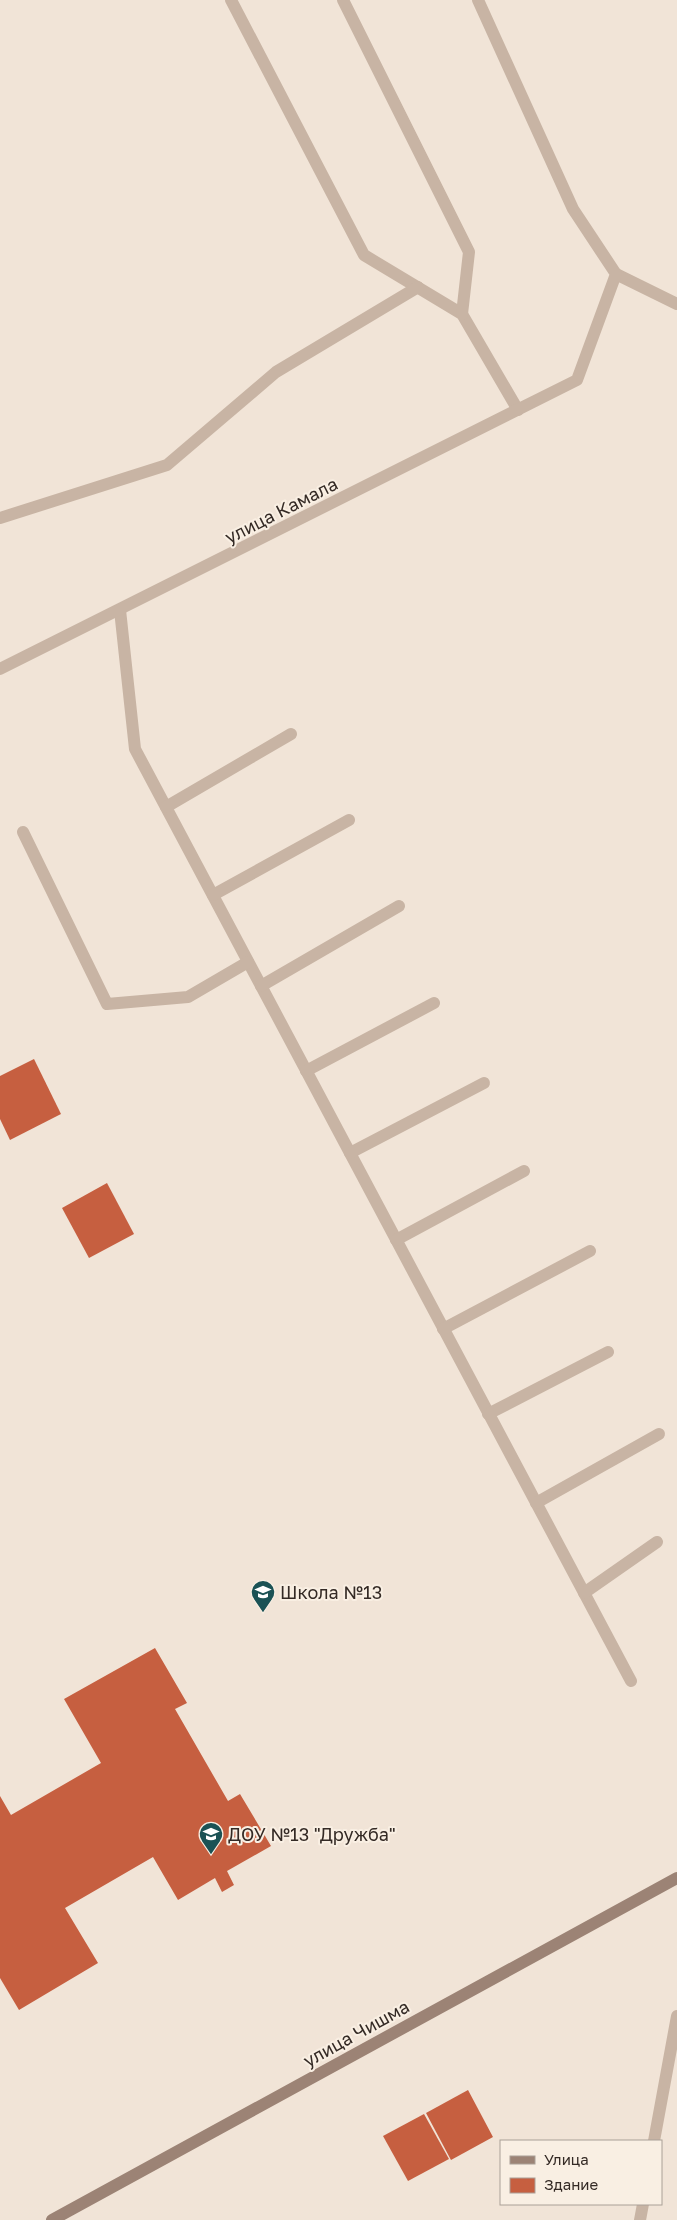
<svg xmlns="http://www.w3.org/2000/svg" width="677" height="2220" font-family="'Golos Text',sans-serif">
<style>
.building{fill:#c65f40}
.lines{fill:none;stroke-linecap:round;stroke-linejoin:round}
.lane{stroke:#c8b4a4;stroke-width:12}
.street{stroke:#c8b4a4;stroke-width:12}
.secondary{stroke:#9c8375;stroke-width:12}
.labels{text-anchor:middle;dominant-baseline:central;stroke-width:4;stroke-linejoin:round;paint-order:stroke}
.street-label{font-size:18px;fill:#342a25;stroke:#f9efe3}
.poi-label{font-size:18px;fill:#342a25;stroke:#f9efe3;text-anchor:start}
</style>
<rect width="100%" height="100%" fill="#f1e4d7"/>
<g class="building">
<polygon points="34,1059 61,1114 10,1140 0,1119 0,1076"/>
<polygon points="107,1183 134,1234 89,1258 62,1208"/>
<polygon points="155,1648 187,1703 175,1709 228,1801 240,1794 271,1846 227,1871 234,1885 222,1892 215,1878 178,1900 153,1857 65,1908 98,1963 19,2010 0,1978 0,1796 11,1815 101,1763 64,1699"/>
<polygon points="468,2090 493,2137 451,2160 426,2113"/>
<polygon points="424,2114 449,2159 408,2181 383,2136"/>
</g>
<g class="lines">
<g class="lane">
<polyline points="231,0 364,255 462,314 518,410"/>
<polyline points="343,0 469,252 462,314"/>
<polyline points="0,518 167,465 276,372 418,287"/>
<polyline points="120,610 135,749 631,1681"/>
<polyline points="166,807 291,734"/>
<polyline points="23,832 107,1004 188,997 248,962"/>
<polyline points="213,895 349,820"/>
<polyline points="261,986 399,906"/>
<polyline points="306,1071 434,1003"/>
<polyline points="350,1153 484,1083"/>
<polyline points="396,1240 524,1171"/>
<polyline points="443,1329 590,1251"/>
<polyline points="488,1414 608,1352"/>
<polyline points="536,1503 659,1434"/>
<polyline points="584,1593 657,1542"/>
</g>
<g class="street">
<polyline points="616,274 677,304"/>
<polyline points="0,669 577,380 616,274 573,209 478,0"/>
<polyline points="654,2141 677,2016"/>
<polyline points="640,2220 643,2204"/>
</g>
<polyline class="secondary" points="52,2220 677,1878"/>
</g>
<defs>
<g id="school-pin" transform="scale(1.25)"><path d="M0 17L-7.5 6A9.5 9.5 0 1 1 7.5 6Z" fill="#1b5255" stroke="#f9efe3"/><path d="M0-5L7-2L0 1L-7-2ZM-4 1L0 2.5L4 1V4Q0 6-4 4Z" fill="#fff"/></g>
</defs>
<g fill-rule="evenodd">
<use href="#school-pin" x="263" y="1592"/>
<use href="#school-pin" x="211" y="1834"/>
</g>
<g class="labels">
<g class="street-label">
<text transform="translate(281 510) rotate(-27)">улица Камала</text>
<text transform="translate(356 2033) rotate(-29)">улица Чишма</text>
</g>
<g class="poi-label">
<text x="280" y="1592">Школа №13</text>
<text x="228" y="1834">ДОУ №13 "Дружба"</text>
</g>
</g>
<rect x="500" y="2140" width="162" height="65" fill="#f9efe3" stroke="#aaa097"/>
<rect x="510" y="2156" width="25" height="8" fill="#9c8375" stroke="#aaa097"/>
<text x="544" y="2165" font-size="15" fill="#342a25">Улица</text>
<rect x="510" y="2178" width="25" height="15" fill="#c65f40" stroke="#aaa097"/>
<text x="544" y="2190" font-size="15" fill="#342a25">Здание</text>
</svg>
